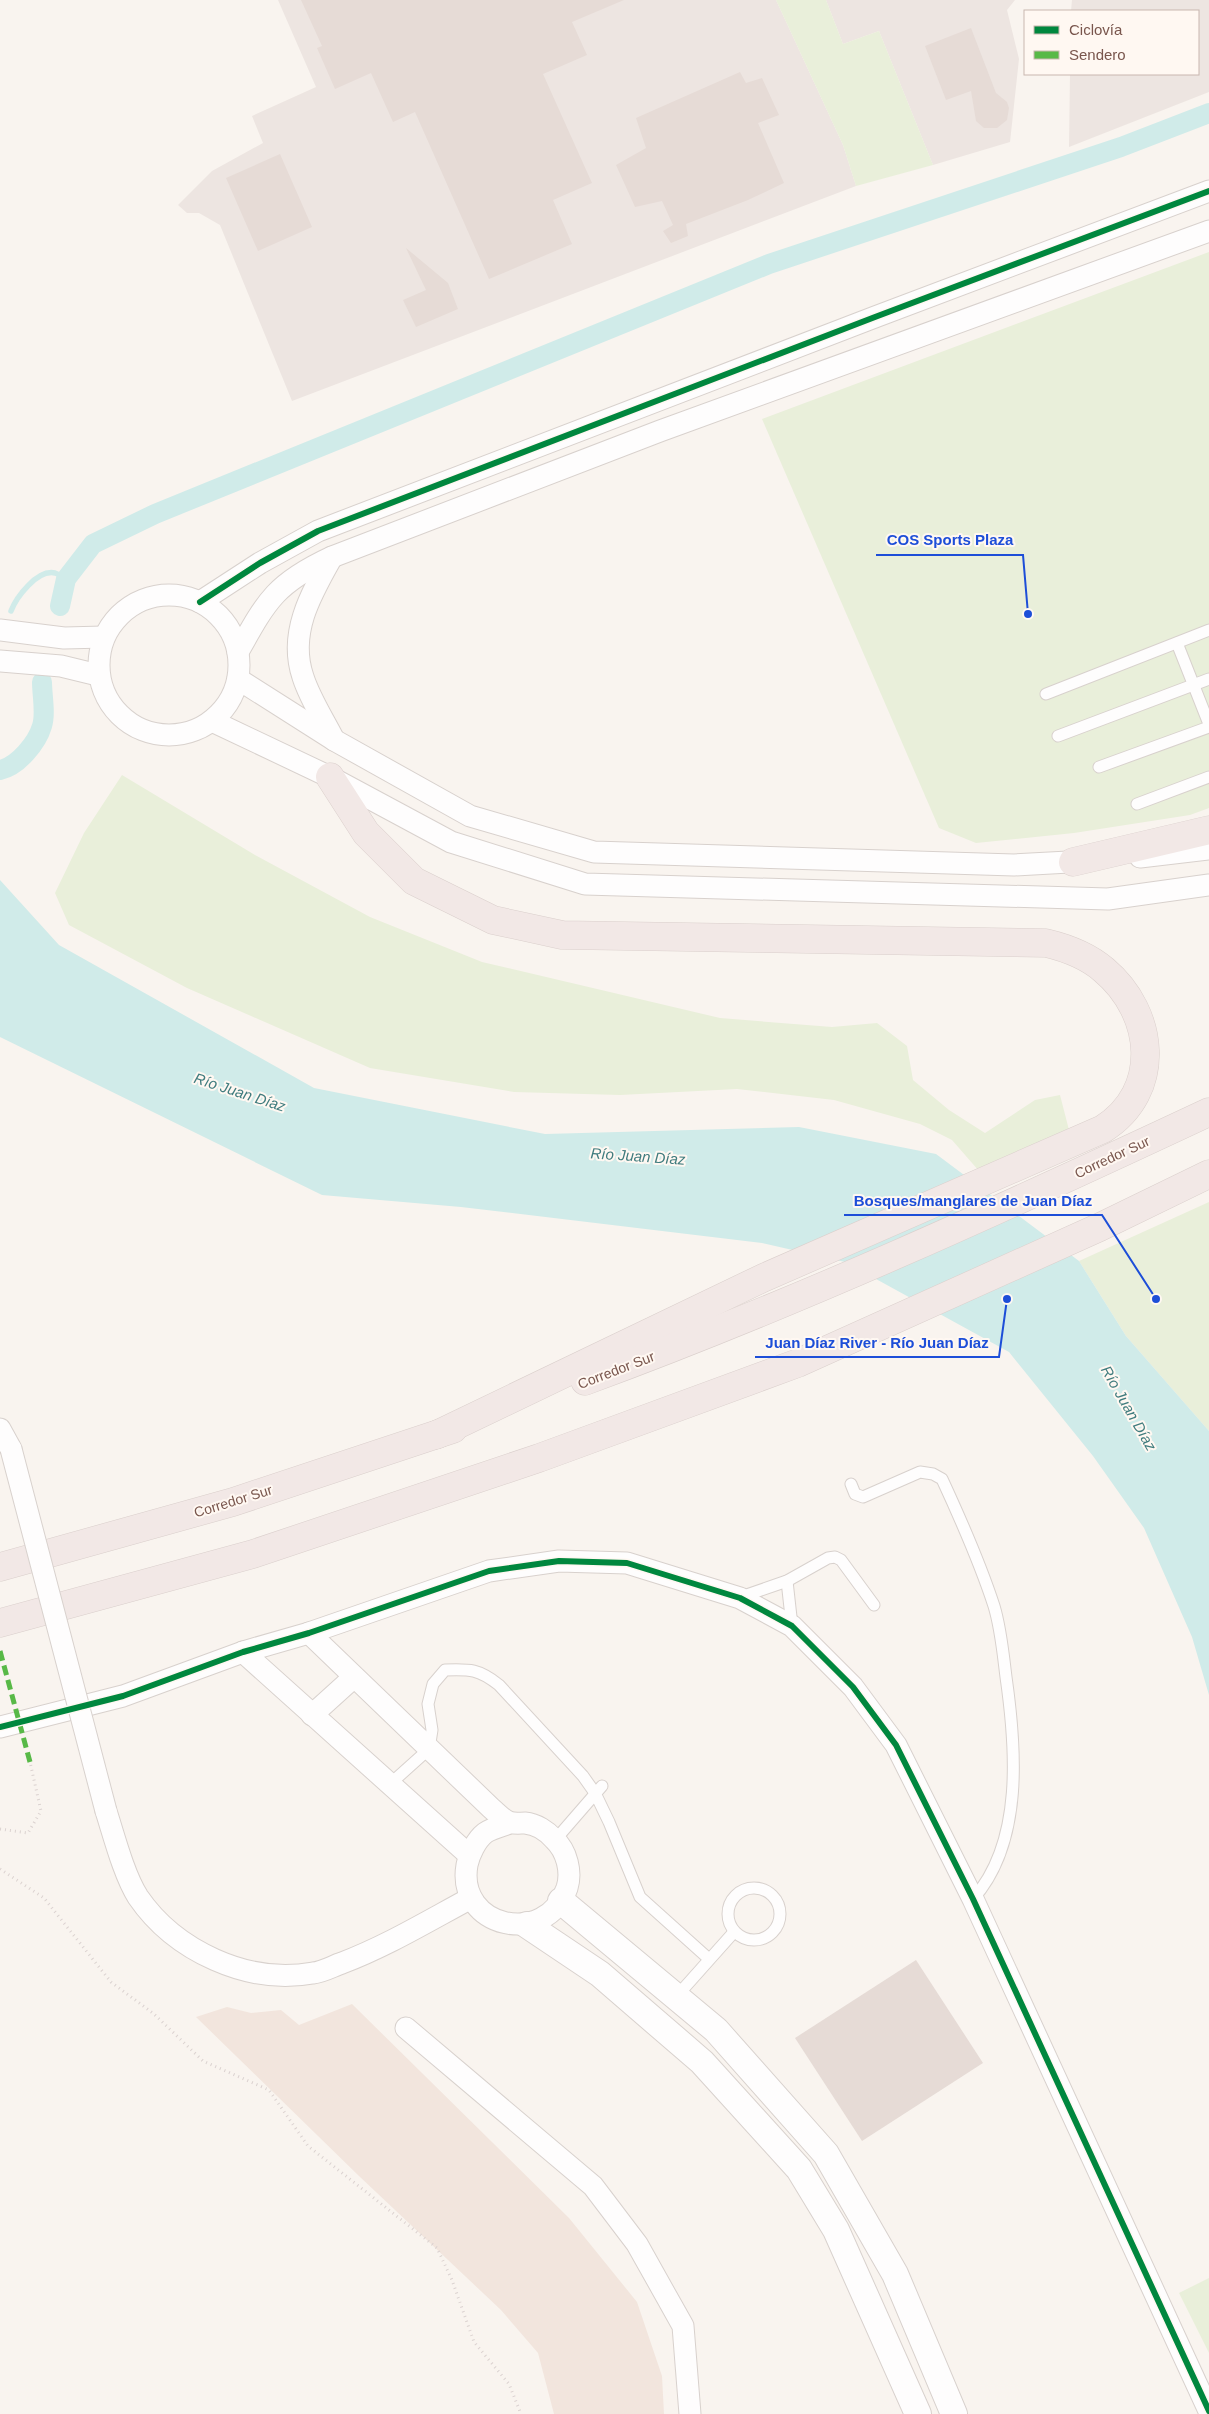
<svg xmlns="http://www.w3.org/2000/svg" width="1209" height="2414" font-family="Helvetica,sans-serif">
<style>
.residential{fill:#f2e5dd}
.industrial{fill:#ede5e1}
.green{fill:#e9efda}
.water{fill:#d0ebe9}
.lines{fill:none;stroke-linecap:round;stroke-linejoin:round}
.stream{stroke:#d0ebe9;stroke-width:5.5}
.canal{stroke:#d0ebe9;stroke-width:20}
.building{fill:#e6dbd6}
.service-casing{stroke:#d8d1cd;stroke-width:13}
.minor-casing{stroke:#d8d1cd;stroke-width:23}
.tertiary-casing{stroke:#d8d1cd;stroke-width:28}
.motorway-casing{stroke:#dacfcc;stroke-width:29}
.path{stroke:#dbd2d0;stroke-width:3;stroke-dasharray:1 4;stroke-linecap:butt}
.service{stroke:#fefdfd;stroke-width:11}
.minor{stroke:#fefdfd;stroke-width:21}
.tertiary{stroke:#fefdfd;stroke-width:26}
.motorway{stroke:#f2e8e6;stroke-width:28}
.minor-bridge-casing{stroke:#d8d1cd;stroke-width:23;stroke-linecap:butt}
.minor-bridge{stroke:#fefdfd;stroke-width:21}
.quiet{stroke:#58b947;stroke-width:5;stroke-dasharray:10 5;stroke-linecap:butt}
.cycleway-casing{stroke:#fff8f2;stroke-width:9}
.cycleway{stroke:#00873e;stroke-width:6}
.labels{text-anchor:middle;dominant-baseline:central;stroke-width:4;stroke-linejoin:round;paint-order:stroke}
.street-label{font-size:14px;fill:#79564d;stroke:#fff8f2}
.water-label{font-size:15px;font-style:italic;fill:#407c7e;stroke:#fff8f2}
.leader{fill:none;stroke:#1d4ed8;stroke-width:2}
.callout-dot{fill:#1d4ed8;stroke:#fff8f2;stroke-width:2}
.callout-label{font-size:15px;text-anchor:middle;font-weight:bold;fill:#1d4ed8;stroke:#fff8f2;stroke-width:4;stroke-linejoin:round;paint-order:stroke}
</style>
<rect width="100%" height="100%" fill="#f9f4ef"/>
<polygon class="residential" points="352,2004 569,2218 637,2302 662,2376 664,2414 554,2414 538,2353 501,2310 359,2176 196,2017 227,2007 251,2013 281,2010 299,2025"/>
<g class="industrial">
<polygon points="278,0 776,0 843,145 856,186 292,401 220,225 199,213 187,213 178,205 212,171 263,143 252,116 316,87"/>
<polygon points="826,0 1015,0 1007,10 1019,59 1010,142 933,165 879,31 843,44"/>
<polygon points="1072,0 1209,0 1209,92 1069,147 1070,74 1198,74 1198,11 1071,11"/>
</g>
<g class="green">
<polygon points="776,0 826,0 843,44 879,31 933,165 856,186 843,145"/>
<polygon points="1209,252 1209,808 1190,815 1074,833 976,843 939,828 762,419"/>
<polygon points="122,775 255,855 370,917 482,962 720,1018 832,1027 877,1023 907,1046 913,1080 949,1110 985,1133 1035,1100 1060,1095 1069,1130 979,1171 952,1140 920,1124 834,1100 737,1089 620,1095 514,1092 370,1068 187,988 69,925 55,893 84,833"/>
<polygon points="1209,1202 1209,1431 1126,1336 1079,1261"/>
<polygon points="1209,2278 1209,2353 1179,2293"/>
</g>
<polygon class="water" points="0,880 59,945 314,1088 545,1134 799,1127 936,1154 1079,1261 1126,1336 1209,1431 1209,1695 1192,1637 1144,1528 1093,1456 1009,1352 845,1262 762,1243 461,1207 322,1195 0,1037"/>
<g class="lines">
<path class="stream" d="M11,611C16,598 37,569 55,573C58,574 63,577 66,579"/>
<g class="canal">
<polyline points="60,606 66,579 93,544 155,514 769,264 1121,147 1209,113"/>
<path d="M0,770C18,766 37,743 42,726C46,714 42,695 42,682"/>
</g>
</g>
<g class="building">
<polygon points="301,0 624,0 572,22 587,55 543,74 592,183 553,200 572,244 489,279 415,112 393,122 371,73 335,89 317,48 322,46"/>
<polygon points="971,28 996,93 1007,102 1009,108 1007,120 997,128 984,128 976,121 971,91 946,100 925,46"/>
<polygon points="740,72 746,83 762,78 779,115 758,123 784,183 748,200 686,224 688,236 671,243 663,231 673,225 662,201 635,207 616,165 646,148 636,118"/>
<polygon points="280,154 312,227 258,251 226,178"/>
<polygon points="406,248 448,283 458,309 416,327 403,300 426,290"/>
<polygon points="916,1960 983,2063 862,2141 795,2038"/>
</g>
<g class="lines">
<g class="service-casing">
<g id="service">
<polyline points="1177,643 1209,724"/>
<polyline points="1046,694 1209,630"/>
<polyline points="1058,736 1209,679"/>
<polyline points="1099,767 1209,727"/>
<polyline points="1137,804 1209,777"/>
<path d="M851,1484L855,1494L863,1497L920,1472L933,1474L942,1479C961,1520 980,1563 994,1606C1001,1629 1003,1653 1006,1677C1016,1747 1024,1842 973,1899"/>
<polyline points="787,1581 792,1626"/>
<polyline points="741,1597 787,1581 828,1558 835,1557 841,1560 874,1605"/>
<path d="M390,1784L429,1749L432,1730L428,1704L433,1684L445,1670C470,1669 479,1669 499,1685L583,1776L595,1793L609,1822L640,1897L709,1959"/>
<polyline points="556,1839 602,1786"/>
<circle cx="754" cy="1914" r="26"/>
<polyline points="676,1997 734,1932"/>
</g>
</g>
<g class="minor-casing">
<g id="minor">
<path d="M332,557C311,594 288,633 303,677C310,699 324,720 334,740"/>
<circle cx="169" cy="665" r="70"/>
<polyline points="200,602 260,563 318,531 875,317 1209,191"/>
<polyline points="0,630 64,638 104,637"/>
<path d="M238,652C267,600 276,583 332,557L660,431L1209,231"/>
<polyline points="0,661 61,666 98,675"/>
<polyline points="238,679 334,740 470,816 594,852 1014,865 1087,861"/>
<polyline points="212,721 330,777 451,842 585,884 1108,899 1209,885"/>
<polyline points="1140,857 1209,849"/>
<polyline points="0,1429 11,1449"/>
<path d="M309,1633L491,1808C497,1813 503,1820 509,1822C514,1824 520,1823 525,1823C536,1824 547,1831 554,1839C567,1851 572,1872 567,1888C546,1948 456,1928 467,1865C469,1855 476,1840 485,1833C492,1828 502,1826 510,1823"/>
<polyline points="243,1652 469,1855"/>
<polyline points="312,1715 354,1677"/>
<polyline points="0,1727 123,1696 243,1652 309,1633 489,1571 559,1561 627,1563 740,1598 792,1626 853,1687 896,1745 973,1899 1209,2411"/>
<path d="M106,1811C114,1836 124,1875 138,1897C175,1951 248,1985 313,1973C323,1972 333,1966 342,1963C387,1946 428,1921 471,1898"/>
<polyline points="406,2028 593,2186 637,2244 683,2326 690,2414"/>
</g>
</g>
<g class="tertiary-casing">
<g id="tertiary">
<polyline points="561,1901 716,2030 826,2154 895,2274 954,2414"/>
<polyline points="527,1925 600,1974 702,2062 799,2169 836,2230 918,2414"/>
</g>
</g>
<g class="motorway-casing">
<g id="motorway">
<path d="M330,777L366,833L414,881L493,920L562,935L1046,943C1067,948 1088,956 1104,970C1155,1013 1163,1091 1103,1129L763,1278L436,1435"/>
<polyline points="1073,862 1209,830"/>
<path d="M585,1381C797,1303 1004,1208 1209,1112"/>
<polyline points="0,1567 233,1502 453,1429"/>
<polyline points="0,1623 253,1554 539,1458 798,1363 1100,1227 1209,1174"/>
</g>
</g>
<g class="path">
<polyline points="0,1829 28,1833 41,1811 30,1762"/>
<polyline points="0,1869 44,1898 111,1982 154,2014 203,2061 269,2090 308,2146 437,2248 452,2280 474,2342 509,2384 521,2414"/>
</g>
<use href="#service" class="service"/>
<use href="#minor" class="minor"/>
<use href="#tertiary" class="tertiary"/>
<use href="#motorway" class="motorway"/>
<g class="minor-bridge-casing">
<polyline id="minor-bridge" points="11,1449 106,1811"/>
</g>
<use href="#minor-bridge" class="minor-bridge"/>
<polyline class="quiet" points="0,1651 30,1762"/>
<g class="cycleway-casing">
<g id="cycleway">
<polyline points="200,602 260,563 318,531 875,317 1209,191"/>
<polyline points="0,1727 123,1696 243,1652 309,1633 489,1571 559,1561 627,1563 740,1598 792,1626 853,1687 896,1745 973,1899 1209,2411"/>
</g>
</g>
<use href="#cycleway" class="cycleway"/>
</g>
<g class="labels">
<g class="street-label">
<text transform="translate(1112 1157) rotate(-25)">Corredor Sur</text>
<text transform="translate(616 1370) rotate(-21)">Corredor Sur</text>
<text transform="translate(233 1501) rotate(-17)">Corredor Sur</text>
</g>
<g class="water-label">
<text transform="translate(240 1092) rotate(18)">Río Juan Díaz</text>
<text transform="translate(638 1156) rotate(4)">Río Juan Díaz</text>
<text transform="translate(1129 1408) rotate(60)">Río Juan Díaz</text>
</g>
</g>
<path class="leader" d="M1028 614L1023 555H876M1156 1299L1102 1215H844M1007 1299L999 1357H755"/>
<g class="callout-dot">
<circle cx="1028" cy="614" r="5"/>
<circle cx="1156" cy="1299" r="5"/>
<circle cx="1007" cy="1299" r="5"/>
</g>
<g class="callout-label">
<text x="950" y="545">COS Sports Plaza</text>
<text x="973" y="1206">Bosques/manglares de Juan Díaz</text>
<text x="877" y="1348">Juan Díaz River - Río Juan Díaz</text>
</g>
<rect x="1024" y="10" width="175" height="65" fill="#fff8f2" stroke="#c9b7b0"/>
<rect x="1034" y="26" width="25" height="8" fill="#00873e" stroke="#c9b7b0"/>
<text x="1069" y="35" font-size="15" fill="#79564d">Ciclovía</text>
<rect x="1034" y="51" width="25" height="8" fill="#58b947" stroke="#c9b7b0"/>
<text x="1069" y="60" font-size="15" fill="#79564d">Sendero</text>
</svg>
